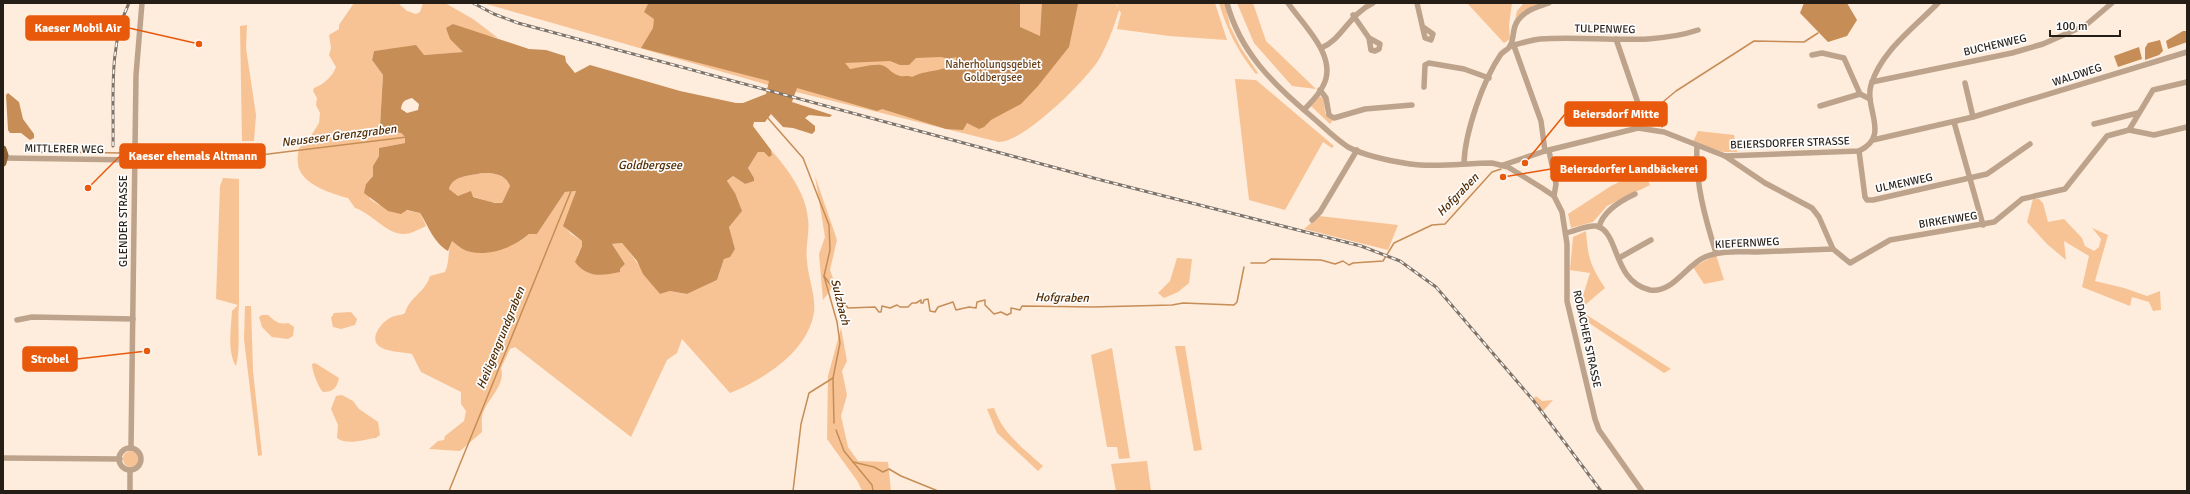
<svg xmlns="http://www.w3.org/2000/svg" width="2190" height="494" font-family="Signika,sans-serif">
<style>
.green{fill:#f7c394}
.water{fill:#c68d57;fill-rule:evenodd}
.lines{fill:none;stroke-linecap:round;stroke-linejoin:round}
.stream{stroke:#c68d57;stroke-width:1.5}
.minor{stroke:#bda38b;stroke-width:5.5}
.major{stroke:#8f6235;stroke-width:7}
.rail-casing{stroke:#7f7368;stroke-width:3}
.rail{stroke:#fcfcfc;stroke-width:1.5;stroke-dasharray:4.5;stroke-linecap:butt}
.labels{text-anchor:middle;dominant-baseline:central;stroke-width:3.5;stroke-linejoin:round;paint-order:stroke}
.street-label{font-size:11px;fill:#251e17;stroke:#fcfcfc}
.park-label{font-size:11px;fill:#694118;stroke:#fcfcfc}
.water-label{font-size:12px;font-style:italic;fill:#522c00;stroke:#fcfcfc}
.leader{fill:none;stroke:#e8590c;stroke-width:1.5}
.callout-dot{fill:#e8590c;stroke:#fcfcfc;stroke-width:1.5}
.callout{fill:#e8590c;stroke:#e8590c;stroke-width:1.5}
.callout-label{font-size:12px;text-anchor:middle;font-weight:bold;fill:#fff}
</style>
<rect width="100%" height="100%" fill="#feecdc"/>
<g class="green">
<path d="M354,3H398L407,11L416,14L420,12L423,3H445L473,19L498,38L476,33L453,24L457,46L464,52L424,55L389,49L374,51L372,60L383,75L380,126L386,131L401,133L405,137V143L379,148V156L373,166V176L366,184L370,199L379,205L420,213L426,226C419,229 410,235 402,234C386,233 371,213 355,208L348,198C332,194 300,184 298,164C297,159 298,153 299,148L311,136L319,123L320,113L316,105L317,98L313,91L314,88C323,85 333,76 336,67L329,55L331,48L329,35L339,29V25Z"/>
<path d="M483,3H1116L1118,8L1117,3H1215L1227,40L1169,36L1117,29L1121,13L1119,10C1114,27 1107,46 1098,61C1084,82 1024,142 999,142L768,85Z"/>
<path d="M1219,3H1225L1230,26L1241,48L1258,73L1256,74C1238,52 1227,30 1219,3Z"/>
<polygon points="1237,3 1253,3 1266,41 1316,89 1292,86 1254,43"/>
<polygon points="1467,3 1512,3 1509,25 1510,39 1504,43"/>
<polygon points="1529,3 1541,3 1515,20 1517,11 1523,4"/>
<polygon points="247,25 246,48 256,115 254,141 242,141 240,26"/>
<polygon points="1235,79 1256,80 1334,146 1332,148 1323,142 1285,210 1249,200"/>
<polygon points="1319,96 1324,99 1325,113 1333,120 1330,124 1311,106"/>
<polygon points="1698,131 1734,135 1737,152 1723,152 1693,142"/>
<path d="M771,150C787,168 806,193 808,219C810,233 805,247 807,261C808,277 816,296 814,312C808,352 764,379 730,393L682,339L677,353L667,360L631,437L515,347L510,349L501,368C506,385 488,398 483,413C481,418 482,426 482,432L460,451L429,449L438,441L444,440L445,436L464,421L466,411L461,404V392L421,372L412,354C401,351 370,353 376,334C379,327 383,322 390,318C394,315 400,316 405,313C410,296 425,293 430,276L445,272C450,262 447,251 452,241L469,252L520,241L529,234H537L565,192L576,191L564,226L571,234L582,241V246L577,256L620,269L625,264L612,244L622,243C636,259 646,277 660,294L670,291L687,294L717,280L724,259L735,249L729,227L735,193L727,182L733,176L745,184L754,178L748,168L758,152H764L772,155Z"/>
<polygon points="1643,170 1650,185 1607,206 1593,222 1571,228 1568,214 1611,186"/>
<path d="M482,173C494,173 504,174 510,186L502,203C487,204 472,192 458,196L449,189C453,175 470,176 482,173Z"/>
<polygon points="815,176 837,240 830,270 835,284 823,300 819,254 825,237"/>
<path d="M223,178L239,179V305C237,325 241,346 236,366C227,352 231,328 232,311L238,305L216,299L220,186Z"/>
<polygon points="2033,199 2039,199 2043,203 2048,222 2064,219 2082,238 2085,246 2094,251 2099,247 2101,239 2092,228 2108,235 2095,281 2124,288 2147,296 2160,291 2161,310 2153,311 2149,302 2132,297 2130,306 2082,287 2089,256 2064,241 2066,260 2047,244 2027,222"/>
<polygon points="1319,216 1398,225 1388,250 1304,229"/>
<path d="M1586,231C1588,258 1590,265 1605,288L1579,310L1671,369L1664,373L1577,315L1590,273L1570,270L1573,237Z"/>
<polygon points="1716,255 1724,280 1704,284 1693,267"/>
<polygon points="1177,258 1192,259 1189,283 1178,292 1164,298 1158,293 1170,281"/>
<polygon points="245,306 251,306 253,371 262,455 258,456 244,339"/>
<polygon points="351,312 357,319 355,325 341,329 333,327 331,318 334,313"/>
<path d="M262,315H268C275,321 278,325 288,323L294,327L293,336L288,339L272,337L262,327L259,317Z"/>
<polygon points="841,328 847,361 842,371 847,395 841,416 848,447 858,461 888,462 891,491 862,491 858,482 827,439 828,376"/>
<polygon points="1175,346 1185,346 1202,450 1194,451"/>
<polygon points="1112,348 1130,458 1119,459 1117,447 1107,447 1091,355"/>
<path d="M315,363L339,378C337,388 333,392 323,392C318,387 312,371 312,364Z"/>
<path d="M342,395L353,401L359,409L378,422L380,435L376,438C365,439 347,446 337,438L338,425L331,409L336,396Z"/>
<polygon points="1536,396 1542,401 1553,400 1543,411 1533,399"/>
<path d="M994,408C1003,434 1023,448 1043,466L1038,471L997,433L987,409Z"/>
<circle cx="131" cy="459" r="8"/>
<polygon points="1147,461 1151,491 1116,491 1111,464"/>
</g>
<g class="water">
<path d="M650,3H1020V27L1040,36L1042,3L1078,4L1069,47L1038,86L1021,104L991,120L984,127L979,129L967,123L963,130L946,129L882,109L877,111L797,88L792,102L832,115L830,117L809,115L805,118L815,126V131L812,134L793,128L783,127L771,114L765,122H754L753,126L771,150L772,155L769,157L764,152H758L748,168L754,178V181L745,184L733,176L727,181L735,193L742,211L729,227L735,249L730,257L724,259L717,280L687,294L670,291L660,294L643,274L637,261L622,243L612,244L625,264L620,269V272C602,276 587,278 575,262L582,246V241L563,226L576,191L565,192L537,234H529C514,247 491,256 471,252C464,251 457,245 452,241L448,251C433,242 428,225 420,213L407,210L401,214L388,211L364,193L366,184L373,176V166L379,156V148L405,143V137L401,133L386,131L380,126L383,75L372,60L374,51L416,45L424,55L463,52L450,39L446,28L453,24L529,49L546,50L565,56L566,62L575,73L590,65L680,91L736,103H743L766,94L769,81L641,48L653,28L654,19L644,12L648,4ZM941,57L949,59L956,57V61C944,73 927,69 912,77C907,75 904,77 900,76C892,74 890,69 884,66C878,62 857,68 850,69L845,63L890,61L900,65H909L916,58ZM412,98L419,104L418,110L407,113L401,109C402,101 405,100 412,98ZM482,173C494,173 505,174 510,186L502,203H495L473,197L471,191L458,196L449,189C453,175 470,176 482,173Z"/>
<polygon points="1804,3 1847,3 1857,20 1847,36 1828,42 1800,13"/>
<polygon points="2183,31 2187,31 2187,42 2168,49 2166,41"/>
<polygon points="2160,40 2163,51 2159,55 2145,60 2145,48 2148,43"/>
<polygon points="2139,47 2142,59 2118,67 2114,56"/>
<polygon points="8,93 19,102 23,119 34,134 34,138 30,140 21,133 10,133 8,130 6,95"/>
</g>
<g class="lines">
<g class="stream">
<polyline points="767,117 803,158 829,225 830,250 824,276 837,322 840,343 833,378 834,423"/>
<polyline points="1662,127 1661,116 1664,101 1676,91 1754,41 1804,42 1818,33"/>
<polyline points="40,152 125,153"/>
<polyline points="139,154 143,154"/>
<polyline points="147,155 244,157"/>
<polyline points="252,156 407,137"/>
<polyline points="1251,263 1265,263 1271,259 1321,260 1335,264 1343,261 1349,265 1353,263 1383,261 1394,243 1432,225 1445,224 1492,172 1501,169"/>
<polyline points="824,276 848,308 875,307 879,312 881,312 882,306 890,308 897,305 900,307 908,307 912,303 916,303 921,300 921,303 923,303 924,300 928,299 930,311 935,312 938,307 953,302 956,310 969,307 976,308 977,302 985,300 985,305 994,314 1001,312 1007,315 1011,313 1011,308 1020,310 1022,306 1093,307 1172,305 1183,303 1234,305 1237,302 1244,267"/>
<polyline points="836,430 844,451 872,485 873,491"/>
<polyline points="853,462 874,467 883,472 889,469 901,476 938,491"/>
<polyline points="449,491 571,191"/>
<polyline points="793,491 801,424 809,393 833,378"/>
</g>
<g class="minor">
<path d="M1227,3C1240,52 1273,84 1311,116C1323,126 1334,138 1348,147C1365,156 1391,161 1410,164C1436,168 1465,163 1492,163L1508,167L1542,188L1554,196L1562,212L1567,244V301L1595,419L1599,430L1642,491"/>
<path d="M1288,3C1303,25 1339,57 1323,86C1319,95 1310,103 1304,110"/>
<polyline points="1417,3 1425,38 1431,40 1433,34 1423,27"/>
<polyline points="1353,15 1369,38 1371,50 1375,51 1379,49 1380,44 1369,38"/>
<polyline points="1616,39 1639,106 1638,128"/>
<path d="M1510,46C1520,44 1530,40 1540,39C1593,35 1647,47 1698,30"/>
<polyline points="1514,46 1541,121 1545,151"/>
<path d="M1321,48C1343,39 1348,15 1373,3"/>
<polyline points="1812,55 1822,53 1844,58 1860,94 1870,99"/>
<polyline points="1872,82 2012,53 2043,44 2086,25 2112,3"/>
<polyline points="1965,83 1973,117"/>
<polyline points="1424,87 1425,65 1429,63 1464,69 1489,78"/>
<polyline points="1320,90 1326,98 1329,115 1334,118 1365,109 1412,105"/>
<polyline points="1820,106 1860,94"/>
<polyline points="1954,122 1983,225"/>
<polyline points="2094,124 2138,113"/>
<polyline points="2129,130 2153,90 2187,82"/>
<polyline points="1873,140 1973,117 2187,52"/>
<path d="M1697,146C1695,182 1705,218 1716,253"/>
<polyline points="1549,151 1556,184 1554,196"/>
<polyline points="1859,151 1865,197 1867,200 1873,200 1987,174 2030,144"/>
<polyline points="1725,156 1765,183 1812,208 1819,217 1833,249 1850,263 1890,240 1994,222 2022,199 2065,189 2107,136 2129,130 2154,135 2187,127"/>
<polyline points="5,158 134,160"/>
<path d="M1464,163C1465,132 1483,80 1501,54C1504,51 1509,49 1510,46C1515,39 1511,26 1520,18C1528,9 1538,7 1549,3"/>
<path d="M1503,165L1545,151L1638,128L1664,132L1725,156L1859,151C1891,136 1864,109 1871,85C1881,51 1914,28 1938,3"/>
<polyline points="1312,220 1320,212 1357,150"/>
<path d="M1599,227C1603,211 1620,201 1635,194"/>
<path d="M1566,233C1576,231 1586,225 1596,226C1620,231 1612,282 1650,290C1672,294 1686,265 1705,257C1721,250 1739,252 1756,252C1782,251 1807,250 1833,249"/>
<polyline points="1619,258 1651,240"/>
<polyline points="17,320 32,317 133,319"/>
<polyline points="131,448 136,75 142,3"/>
<circle cx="130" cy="459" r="11"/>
<polyline points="3,458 120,459"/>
<polyline points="130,491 130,470"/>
</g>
<polyline class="major" points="3,149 5,155 3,163"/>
<g class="rail-casing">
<g id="rail">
<polyline points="473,3 494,14 518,23 1101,180 1361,246 1400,261 1436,287 1533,400 1601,491"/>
<path d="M113,146C114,99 108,46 129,3"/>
</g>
</g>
<use href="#rail" class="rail"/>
</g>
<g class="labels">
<g class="street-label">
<text transform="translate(1605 29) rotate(1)">TULPENWEG</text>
<text transform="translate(1995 45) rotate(-13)">BUCHENWEG</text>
<text transform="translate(2077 75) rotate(-18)">WALDWEG</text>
<text transform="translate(1790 143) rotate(-2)">BEIERSDORFER STRASSE</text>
<text transform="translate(64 149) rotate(1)">MITTLERER WEG</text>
<text transform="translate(1904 183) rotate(-12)">ULMENWEG</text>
<text transform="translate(1948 220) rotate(-9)">BIRKENWEG</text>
<text transform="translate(123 221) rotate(-90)">GLENDER STRASSE</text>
<text transform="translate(1747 243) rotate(-3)">KIEFERNWEG</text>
<text transform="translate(1587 339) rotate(78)">RODACHER STRASSE</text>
</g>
<g class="park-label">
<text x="993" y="64">Naherholungsgebiet<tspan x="993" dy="13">Goldbergsee</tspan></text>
</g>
<g class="water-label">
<text transform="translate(339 136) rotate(-7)">Neuseser Grenzgraben</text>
<text x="650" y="165">Goldbergsee</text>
<text transform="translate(1458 195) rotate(-46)">Hofgraben</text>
<text transform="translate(1062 298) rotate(1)">Hofgraben</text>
<text transform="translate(840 302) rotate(76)">Sulzbach</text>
<text transform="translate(501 338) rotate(-68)">Heiligengrundgraben</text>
</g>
</g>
<path class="leader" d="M199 44L129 28M1525 163L1565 114M88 188L120 156M1503 177L1551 169M147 351L77 359"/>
<g class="callout-dot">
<circle cx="199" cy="44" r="4"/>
<circle cx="1525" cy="163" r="4"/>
<circle cx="88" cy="188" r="4"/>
<circle cx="1503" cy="177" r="4"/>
<circle cx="147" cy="351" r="4"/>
</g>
<g class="callout">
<rect x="26" y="16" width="103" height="24" rx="4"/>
<rect x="1565" y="102" width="102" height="24" rx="4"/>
<rect x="120" y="144" width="145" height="24" rx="4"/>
<rect x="1551" y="157" width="155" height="24" rx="4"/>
<rect x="23" y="347" width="54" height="24" rx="4"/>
</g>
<g class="callout-label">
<text x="78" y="32">Kaeser Mobil Air</text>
<text x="1616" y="118">Beiersdorf Mitte</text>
<text x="193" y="160">Kaeser ehemals Altmann</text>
<text x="1629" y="173">Beiersdorfer Landbäckerei</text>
<text x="50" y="363">Strobel</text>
</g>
<rect width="2190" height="494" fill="none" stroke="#251e17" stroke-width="8"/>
<path d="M2050 30v6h70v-6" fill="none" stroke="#251e17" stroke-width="2"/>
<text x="2056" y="30" font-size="12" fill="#251e17" stroke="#fcfcfc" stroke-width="3" paint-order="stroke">100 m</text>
</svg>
